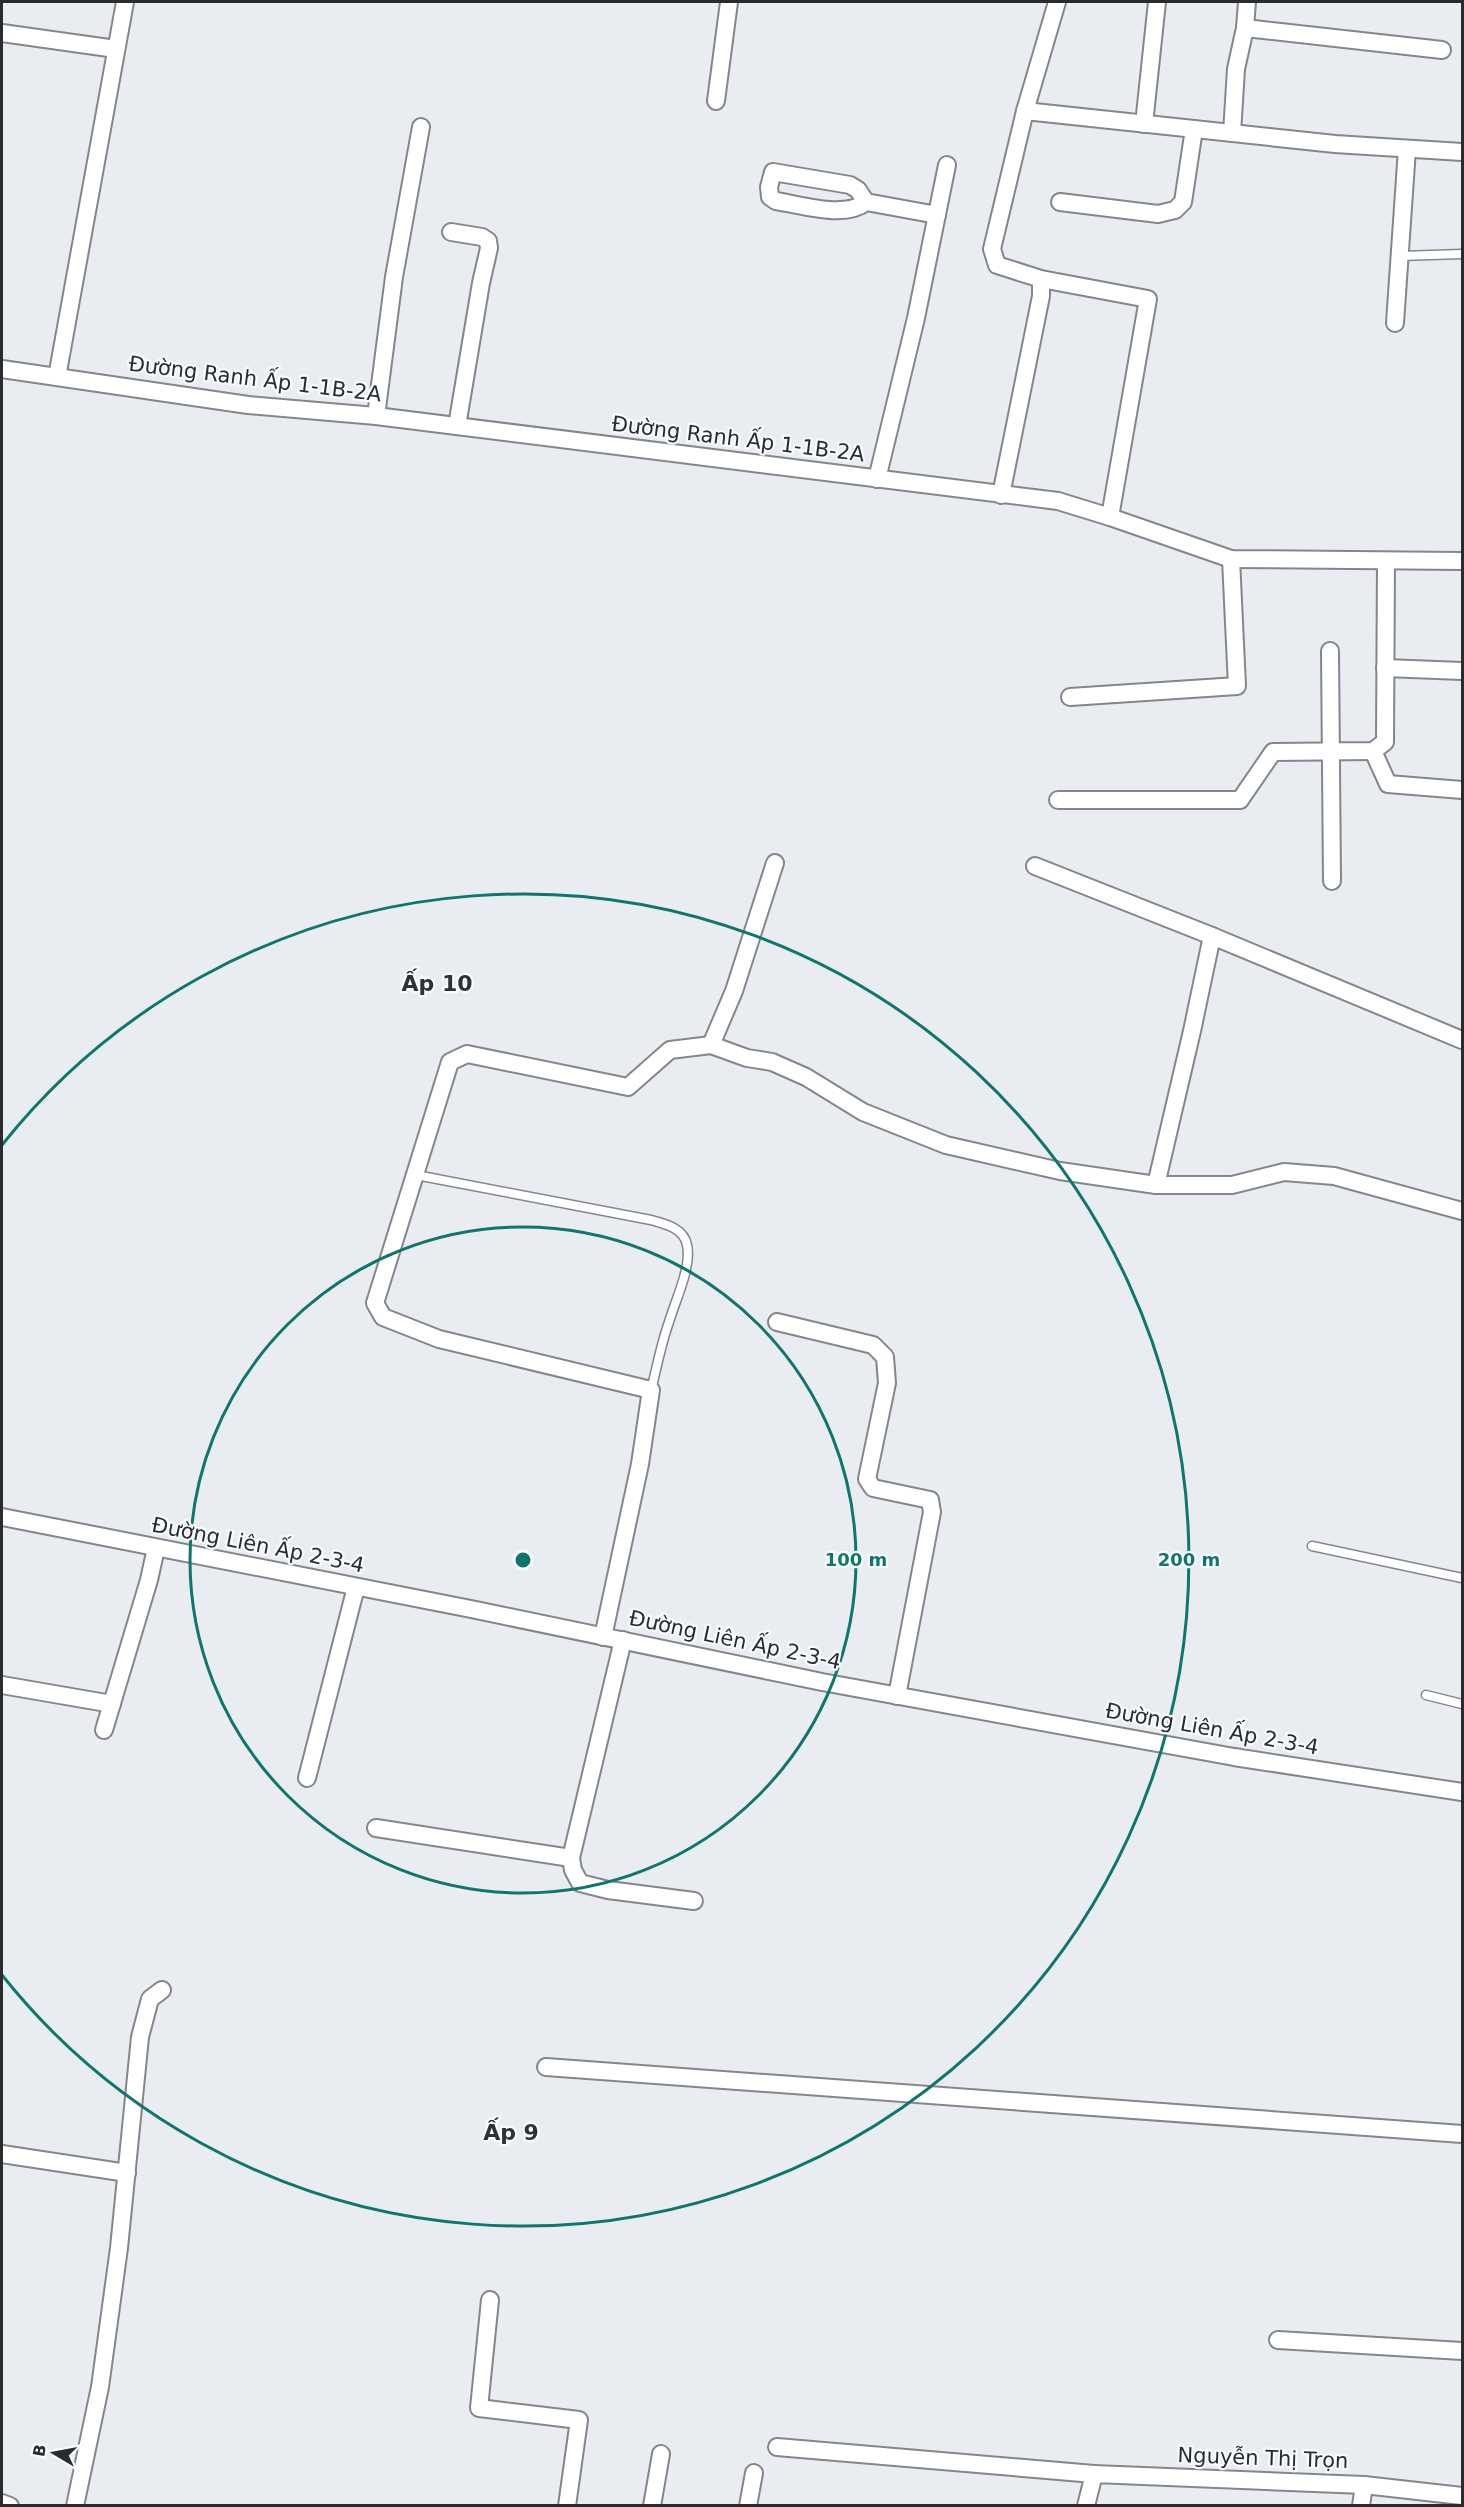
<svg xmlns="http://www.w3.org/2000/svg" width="1464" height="2507" font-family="'DejaVu Sans',sans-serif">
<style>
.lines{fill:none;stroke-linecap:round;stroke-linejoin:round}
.service-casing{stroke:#83868b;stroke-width:11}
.minor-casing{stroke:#83868b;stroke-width:20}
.service{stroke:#fff;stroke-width:8}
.minor{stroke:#fff;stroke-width:16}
.ring{fill:none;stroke:#0f766e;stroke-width:3}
.labels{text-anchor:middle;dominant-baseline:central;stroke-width:4.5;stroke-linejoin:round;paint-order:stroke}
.street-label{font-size:21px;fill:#2a2b2d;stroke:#f7faff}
.neighbourhood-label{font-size:22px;font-weight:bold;fill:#2e3135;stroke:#f7faff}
.centre{fill:#0f766e;stroke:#f7faff;stroke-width:3}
.ring-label{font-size:18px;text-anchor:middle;font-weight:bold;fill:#0f766e;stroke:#f7faff;stroke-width:4.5;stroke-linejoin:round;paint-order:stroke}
</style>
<rect width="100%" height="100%" fill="#e9edf2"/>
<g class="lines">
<g class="service-casing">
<g id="service">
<polyline points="1400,256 1462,254"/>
<path d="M416,1175L651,1220C665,1224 684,1228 687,1245C692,1267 675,1301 669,1322C661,1344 657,1367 651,1390"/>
<polyline points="1312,1546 1462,1578"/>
<polyline points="1426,1695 1462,1704"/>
</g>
</g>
<g class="minor-casing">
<g id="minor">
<polyline points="1245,28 1247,2"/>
<polyline points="2,33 116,49"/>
<polyline points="716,101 729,2"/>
<polyline points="1025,111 1057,2"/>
<polyline points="1144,124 1157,2"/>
<polyline points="1232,133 1236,69 1245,28 1442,50"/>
<path d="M866,202C845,219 802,205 776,201L770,197L769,187L773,172L850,185L858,190L866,202L937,215"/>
<polyline points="1060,202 1158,214 1175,210 1183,202 1194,129"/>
<polyline points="451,232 482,237 488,241 489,248 481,283 457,426"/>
<polyline points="1041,279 1148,299 1110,517"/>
<polyline points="1395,323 1407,149"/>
<polyline points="2,369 248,405 376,416 1058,501 1110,517 1231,559 1462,561"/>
<polyline points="57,377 125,2"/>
<polyline points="376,416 394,277 421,127"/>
<polyline points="877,479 916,318 947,165"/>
<polyline points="1001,495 1041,296 1041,279 997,265 992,249 1025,111 1335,144 1462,152"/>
<polyline points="1330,651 1332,881"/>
<polyline points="1385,668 1462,671"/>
<polyline points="1070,697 1237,686 1231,559"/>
<polyline points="1373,751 1388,784 1462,790"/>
<polyline points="1058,800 1240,800 1273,752 1373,751 1385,742 1386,561"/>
<polyline points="1035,866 1212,936 1462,1040"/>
<polyline points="1212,936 1192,1031 1156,1185 1232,1185 1284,1172 1334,1176 1462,1211"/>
<polyline points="711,1045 734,991 775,863"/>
<polyline points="777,1322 873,1345 885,1357 887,1383 867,1479 873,1488 930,1500 932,1512 897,1696"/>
<polyline points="2,1517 471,1609 822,1682 1234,1757 1462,1792"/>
<polyline points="603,1637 640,1464 651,1390 439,1339 383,1317 375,1303 450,1062 467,1054 628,1087 670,1050 711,1045 747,1058 772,1062 806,1077 863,1112 946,1145 1060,1171 1156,1185"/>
<polyline points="2,1685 112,1704"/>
<polyline points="104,1730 149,1580 156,1548"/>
<polyline points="307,1778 356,1587"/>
<polyline points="376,1828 571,1858 623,1640"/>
<polyline points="571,1858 573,1870 580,1883 608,1890 694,1901"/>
<polyline points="546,2067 1462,2134"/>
<polyline points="2,2154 127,2173"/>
<polyline points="490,2300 479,2408 579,2420 567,2506"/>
<polyline points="1278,2340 1462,2351"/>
<polyline points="777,2447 1094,2474"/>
<polyline points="2,2503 10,2506"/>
<polyline points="75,2506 100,2387 119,2248 140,2037 150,1999 162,1990"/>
<polyline points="652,2506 661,2454"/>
<polyline points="748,2506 754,2473"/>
<polyline points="1086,2506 1094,2474 1364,2485 1462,2496"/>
<polyline points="1361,2506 1364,2485"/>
</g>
</g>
<use href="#service" class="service"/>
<use href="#minor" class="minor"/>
</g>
<g class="ring">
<circle cx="523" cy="1560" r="333"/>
<path d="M2 1145A666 666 0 1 1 2 1975"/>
</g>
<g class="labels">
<g class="street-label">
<text transform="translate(255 379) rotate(7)">Đường Ranh Ấp 1-1B-2A</text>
<text transform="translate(738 439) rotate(7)">Đường Ranh Ấp 1-1B-2A</text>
<text transform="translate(258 1545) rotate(11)">Đường Liên Ấp 2-3-4</text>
<text transform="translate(735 1640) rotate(12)">Đường Liên Ấp 2-3-4</text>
<text transform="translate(1212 1729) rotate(10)">Đường Liên Ấp 2-3-4</text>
<text transform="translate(1263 2458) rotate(2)">Nguyễn Thị Trọn</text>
</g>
<g class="neighbourhood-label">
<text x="437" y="983">Ấp 10</text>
<text x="511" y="2132">Ấp 9</text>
</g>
</g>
<circle cx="523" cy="1560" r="9" class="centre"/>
<g class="ring-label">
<text x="856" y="1566">100 m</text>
<text x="1189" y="1566">200 m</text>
</g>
<rect width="1464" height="2507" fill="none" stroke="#2a2b2d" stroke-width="6"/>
<g transform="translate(54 2453) rotate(280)" stroke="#f7faff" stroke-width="4.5" paint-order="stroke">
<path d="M0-4.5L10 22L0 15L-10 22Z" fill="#2a2b2d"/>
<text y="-9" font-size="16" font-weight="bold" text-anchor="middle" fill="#2a2b2d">B</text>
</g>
</svg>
